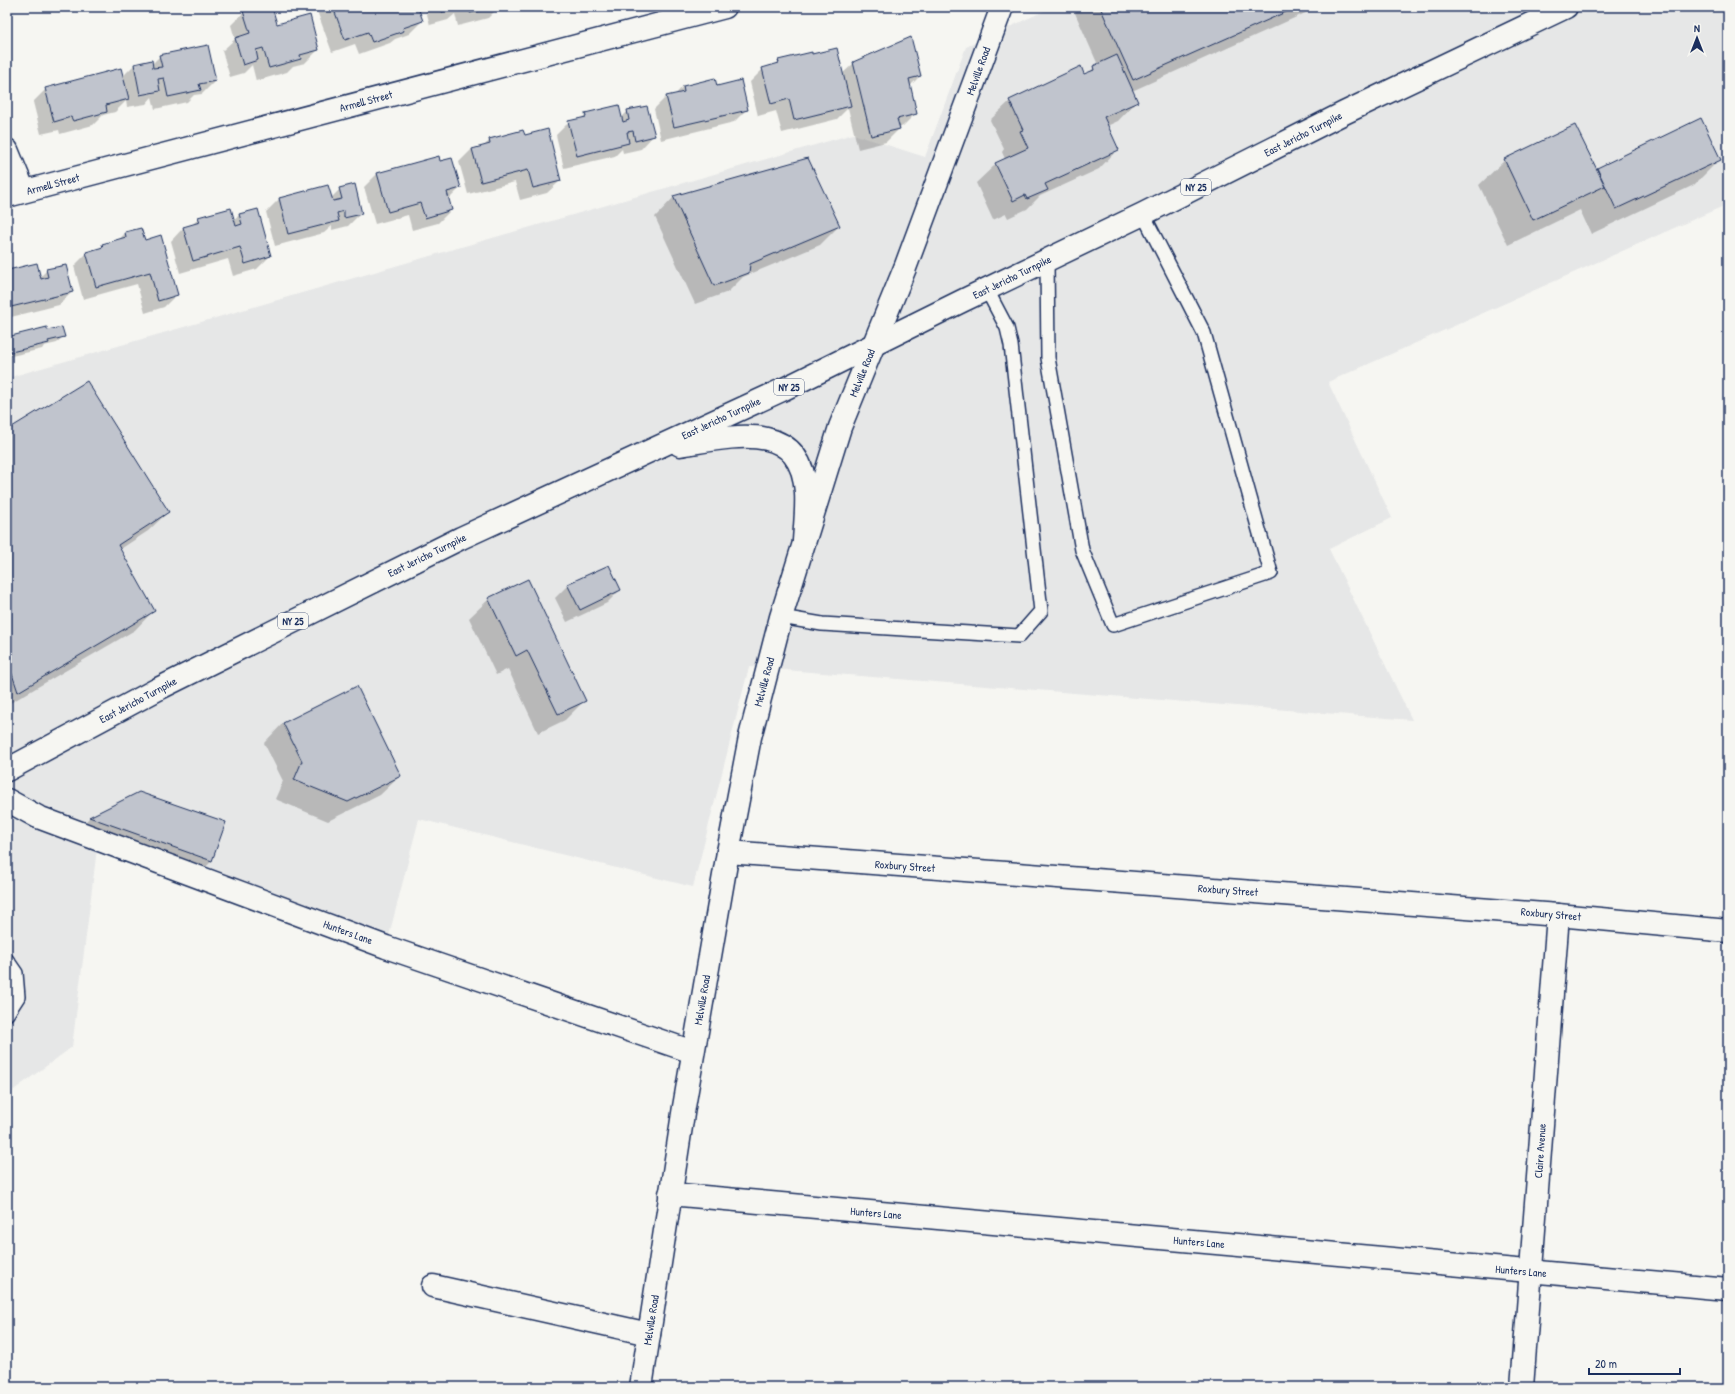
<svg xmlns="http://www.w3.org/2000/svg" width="1735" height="1394" font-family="'Patrick Hand',sans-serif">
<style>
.built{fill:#e6e7e7}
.shadow{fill:#0003}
.building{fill:#c0c4cd;stroke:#1b2f5e}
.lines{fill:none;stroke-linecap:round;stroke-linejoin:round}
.lane-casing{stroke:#1b2f5e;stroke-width:16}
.street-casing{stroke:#1b2f5e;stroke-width:25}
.primary-casing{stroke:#1b2f5e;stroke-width:25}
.lane{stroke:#f6f6f2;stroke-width:13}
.street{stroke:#f6f6f2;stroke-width:22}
.primary{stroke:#f6f6f2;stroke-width:22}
.labels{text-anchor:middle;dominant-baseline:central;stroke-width:3;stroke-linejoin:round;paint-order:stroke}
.shield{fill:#f6f6f2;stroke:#5d6b8a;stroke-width:1}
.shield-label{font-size:10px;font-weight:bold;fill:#1b2f5e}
.street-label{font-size:11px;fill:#1b2f5e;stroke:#f6f6f2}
</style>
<rect width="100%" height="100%" fill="#f6f6f2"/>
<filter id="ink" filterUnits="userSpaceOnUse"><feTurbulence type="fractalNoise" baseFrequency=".025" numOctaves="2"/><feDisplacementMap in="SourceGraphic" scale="8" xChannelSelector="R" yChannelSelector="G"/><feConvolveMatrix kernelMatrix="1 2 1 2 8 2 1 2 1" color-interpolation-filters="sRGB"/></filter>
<g filter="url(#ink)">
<polygon class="built" points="1053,7 1728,7 1728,204 1328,382 1392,518 1329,549 1412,720 749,667 693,887 419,819 386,947 98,841 72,1047 7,1095 7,378 853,134 925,157 966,47"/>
<g class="shadow">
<polygon points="263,7 271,7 276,26 318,50 305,63 293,66 287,72 256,81 252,65 244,73 230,77 222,51 235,39 231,25 244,12"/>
<polygon points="321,7 417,7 422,21 409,34 395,39 390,43 359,54 355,44 332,52 317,11"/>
<polygon points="425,7 508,7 494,12 488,18 458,26 455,14 448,20 430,25"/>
<polygon points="1081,7 1315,7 1312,10 1132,91 1137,101 1118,121 1107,126 1118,149 1099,169 1040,196 1027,209 1008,218 1006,214 993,220 976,183 996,164 1005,159 1002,152 1004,149 990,120 1010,101 1084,76 1098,65 1075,13"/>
<polygon points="812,55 842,74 854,63 920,76 910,86 916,113 903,126 899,128 899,129 886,142 858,149 848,108 837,119 782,133 776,111 758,116 750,82 763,69 774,66 779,61"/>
<polygon points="160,56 215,81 202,94 194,95 187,102 155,109 152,97 146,104 127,107 126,101 115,112 103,115 93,125 60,134 59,130 41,134 33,102 46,89 122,77 134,65 152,64"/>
<polygon points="714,79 716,87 747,109 734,122 661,140 654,109 667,96 675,95 683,86"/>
<polygon points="628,111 653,136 641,149 623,153 622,149 615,156 564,168 556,135 569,122 580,120 586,114 621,118"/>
<polygon points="1700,120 1720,159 1694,185 1591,234 1580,210 1508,245 1479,185 1505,160 1596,170"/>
<polygon points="524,137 560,181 547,193 520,200 515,182 468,194 459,162 472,149 483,147 490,140"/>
<polygon points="440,162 460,188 448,200 451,210 438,223 412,230 408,215 375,224 364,187 377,174"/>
<polygon points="340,189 361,213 348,226 332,230 332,226 324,233 275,246 266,212 279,199 331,198"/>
<polygon points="674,197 839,226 820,245 743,277 728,292 695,304 655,217"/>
<polygon points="239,215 270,256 257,269 233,276 228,259 180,273 171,241 183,228 191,226 199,218 233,221"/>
<polygon points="140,229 144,242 176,295 164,307 145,313 137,284 83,299 74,266 87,253 98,250 103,245 118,241 125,233"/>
<polygon points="47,270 72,292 59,305 7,318 7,272 8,271 40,277"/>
<polygon points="47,331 63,336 57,343 44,346 42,349 7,357 7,338"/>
<polygon points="7,431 168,512 148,531 119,550 154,610 135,630 7,705"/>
<polygon points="568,585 620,590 607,603 567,622 555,598"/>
<polygon points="489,599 584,701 565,720 538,733 508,669 496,675 469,618"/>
<polygon points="356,688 400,776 380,795 328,821 275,799 283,781 264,743 283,723"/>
<polygon points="139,793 212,861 192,880 71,837 89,818"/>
</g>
<g class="building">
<polygon points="259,7 272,7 277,24 310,15 319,50 300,55 301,59 269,68 263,48 256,50 258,60 243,65 235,38 250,33 243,11"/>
<polygon points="333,7 418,7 423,21 403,28 404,31 372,42 368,32 345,40"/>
<polygon points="441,7 462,7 442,12"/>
<polygon points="469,7 497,7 470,13"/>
<polygon points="1100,7 1297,7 1133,80"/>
<polygon points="911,37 921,76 909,79 917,114 897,119 900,129 871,136 853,62"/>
<polygon points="208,45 216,81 199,84 201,90 168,97 164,78 158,79 160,91 140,95 134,64 152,60 153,68 162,67 159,55"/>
<polygon points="837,48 851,106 794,120 789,99 771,104 762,68 779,63 778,60 812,52 812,54"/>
<polygon points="1117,55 1138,102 1104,117 1119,150 1045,184 1048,190 1027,199 1025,195 1013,201 995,163 1028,148 1020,131 1023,130 1009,100 1081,66 1084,74 1094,70 1093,66"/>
<polygon points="121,68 129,99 106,105 107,112 73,121 71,117 54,122 45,88"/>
<polygon points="715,78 717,86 741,80 748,110 674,127 666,96 684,92 683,86"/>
<polygon points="619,105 623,122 629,120 627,110 647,106 655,136 635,141 633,131 627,132 629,143 577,156 568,121 586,117 585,113"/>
<polygon points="1701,118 1721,160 1616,209 1597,168"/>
<polygon points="1575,125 1605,186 1533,220 1504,159"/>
<polygon points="548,129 561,181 533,188 528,170 481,182 472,149 490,144 489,139 523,130 525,135"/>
<polygon points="439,156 440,161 452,158 461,188 447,192 452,210 425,218 420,203 388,212 377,173"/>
<polygon points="808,158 840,226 750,264 749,273 714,286 673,196"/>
<polygon points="355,184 362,214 344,218 344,211 337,213 339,221 288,234 279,198 328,185 333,201 342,199 339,188"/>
<polygon points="231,208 236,226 242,224 239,214 258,209 271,256 245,264 240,247 193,261 183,227 200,222 198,217"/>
<polygon points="141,228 145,240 161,235 178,295 158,301 150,272 96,287 86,252 103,247 102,244 126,237 125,232"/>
<polygon points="37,263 41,279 48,277 46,269 66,265 73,292 7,308 7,275 9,275 8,270"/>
<polygon points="47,327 47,330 62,327 65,337 48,341 49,343 7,353 7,337"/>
<polygon points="87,381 169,512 118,545 155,611 18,692 7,659 7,430"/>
<polygon points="609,565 621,590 580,610 567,584"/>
<polygon points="528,579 586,701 558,714 527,650 516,656 488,598"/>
<polygon points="357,686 401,776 348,802 294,780 302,761 283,723"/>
<polygon points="139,792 226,822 212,861 89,817"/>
</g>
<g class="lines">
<g class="lane-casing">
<g id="lane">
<polyline points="1047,261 1048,358 1082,550 1113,625 1271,573 1204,333 1143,214"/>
<polyline points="781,617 822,624 1019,636 1041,611 1011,345 1007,328 987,290"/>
<polyline points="7,960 16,973 18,997 7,1014"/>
</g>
</g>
<g class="street-casing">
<g id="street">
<polyline points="7,150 24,191"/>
<polyline points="7,196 725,7"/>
<polyline points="7,800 38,817 386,947 693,1052"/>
<polyline points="728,852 1558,915 1728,931"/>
<polyline points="670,1194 1728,1289"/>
<polyline points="433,1286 649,1334"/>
<polyline points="641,1387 684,1107 728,852 750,737 781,617 840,427 905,268 1002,7"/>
<polyline points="1522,1387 1558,915"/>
</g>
</g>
<g class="primary-casing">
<g id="primary">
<path d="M680,445C731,437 801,418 806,492C807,508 805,525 804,541"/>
<polyline points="7,770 158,689 461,538 782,390 962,301 1143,214 1344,113 1566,7"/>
</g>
</g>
<use href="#lane" class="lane"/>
<use href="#street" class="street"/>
<use href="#primary" class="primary"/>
</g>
</g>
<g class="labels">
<g class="shield">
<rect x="1181" y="179" width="30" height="16" rx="3"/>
<rect x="774" y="379" width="30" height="16" rx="3"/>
<rect x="278" y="613" width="30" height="16" rx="3"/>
</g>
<g class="shield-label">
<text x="1196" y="187">NY 25</text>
<text x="789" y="387">NY 25</text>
<text x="293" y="621">NY 25</text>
</g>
<g class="street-label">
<text transform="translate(978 71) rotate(-70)">Melville Road</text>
<text transform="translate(366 101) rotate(-15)">Armell Street</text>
<text transform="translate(1303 134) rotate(-27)">East Jericho Turnpike</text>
<text transform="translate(53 184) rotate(-15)">Armell Street</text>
<text transform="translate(1012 277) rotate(-26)">East Jericho Turnpike</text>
<text transform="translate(862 373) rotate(-68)">Melville Road</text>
<text transform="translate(721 418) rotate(-25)">East Jericho Turnpike</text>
<text transform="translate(427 555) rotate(-26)">East Jericho Turnpike</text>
<text transform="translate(764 682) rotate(-75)">Melville Road</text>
<text transform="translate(138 700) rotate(-28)">East Jericho Turnpike</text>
<text transform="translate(905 866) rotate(4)">Roxbury Street</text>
<text transform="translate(1228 890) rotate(4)">Roxbury Street</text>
<text transform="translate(1551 914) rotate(5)">Roxbury Street</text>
<text transform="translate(348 932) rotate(20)">Hunters Lane</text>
<text transform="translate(702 1000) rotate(-80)">Melville Road</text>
<text transform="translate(1540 1151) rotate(-86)">Claire Avenue</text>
<text transform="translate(876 1213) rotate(5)">Hunters Lane</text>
<text transform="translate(1199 1242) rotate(5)">Hunters Lane</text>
<text transform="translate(1521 1271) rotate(5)">Hunters Lane</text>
<text transform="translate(651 1320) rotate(-81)">Melville Road</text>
</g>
</g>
<rect width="1735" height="1394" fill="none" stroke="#f6f6f2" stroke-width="24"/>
<rect x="12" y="12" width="1711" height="1370" fill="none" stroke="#1b2f5e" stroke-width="1.5" filter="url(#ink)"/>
<g transform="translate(1697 38)" stroke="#f6f6f2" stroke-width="3" paint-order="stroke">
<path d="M0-3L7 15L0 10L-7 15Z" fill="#1b2f5e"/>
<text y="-6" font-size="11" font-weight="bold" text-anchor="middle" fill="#1b2f5e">N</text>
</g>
<path d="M1589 1368v6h91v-6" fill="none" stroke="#1b2f5e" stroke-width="2"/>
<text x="1595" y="1368" font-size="12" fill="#1b2f5e" stroke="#f6f6f2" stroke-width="3" paint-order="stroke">20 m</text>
</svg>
